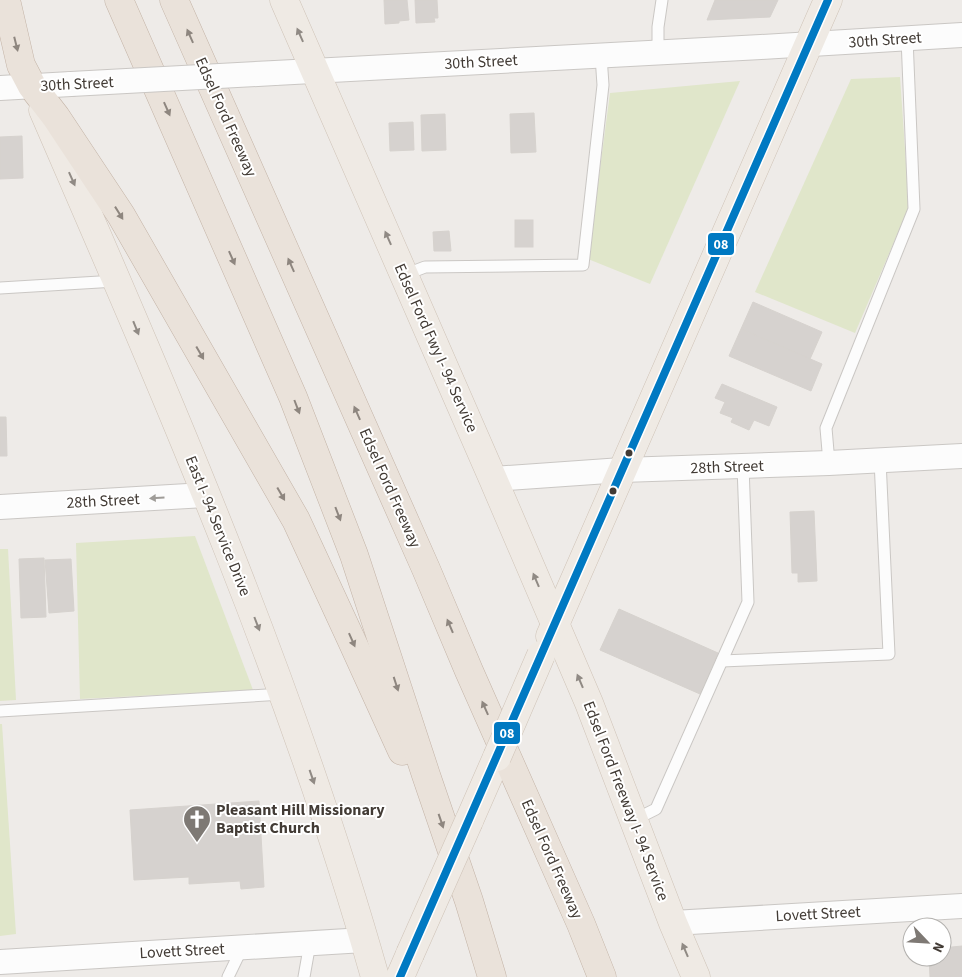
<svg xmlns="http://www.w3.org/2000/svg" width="962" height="977" font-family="'Source Sans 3',sans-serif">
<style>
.green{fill:#e0e6ca}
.building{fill:#d6d2cf;stroke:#d6d2ce}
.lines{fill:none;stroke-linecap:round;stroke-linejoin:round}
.lane-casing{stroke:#cac7c4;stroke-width:13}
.street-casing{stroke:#cac7c4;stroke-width:26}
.primary-casing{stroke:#cfc3b7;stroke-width:29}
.highway-casing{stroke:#c3b3a6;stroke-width:29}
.lane{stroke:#fcfcfc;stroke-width:11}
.street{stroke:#fcfcfc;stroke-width:24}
.primary{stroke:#efeae4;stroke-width:28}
.highway{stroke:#eae2da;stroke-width:28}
.street-bridge-casing{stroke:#cac7c4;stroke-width:26;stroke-linecap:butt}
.primary-bridge-casing{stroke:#cfc3b7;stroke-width:29;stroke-linecap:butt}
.street-bridge{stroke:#fcfcfc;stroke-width:24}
.primary-bridge{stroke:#efeae4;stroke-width:28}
.bus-1-casing{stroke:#fff;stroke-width:11}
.bus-1{stroke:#0079c2;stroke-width:8}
.oneway{fill:#908a84}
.oneway2{fill:#8e867f}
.oneway3{fill:#9f9c98}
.bus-dot{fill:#423b35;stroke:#fff;stroke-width:2}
.labels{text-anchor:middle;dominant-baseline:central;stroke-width:4;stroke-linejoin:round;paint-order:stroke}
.street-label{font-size:16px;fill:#423b35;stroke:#fff}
.poi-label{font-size:16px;font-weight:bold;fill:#423b35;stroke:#fff;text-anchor:start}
.line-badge{stroke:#fff;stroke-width:2}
.badge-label{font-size:14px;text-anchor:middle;font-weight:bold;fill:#fff}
</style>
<rect width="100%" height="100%" fill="#eeebe8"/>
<g class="green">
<polygon points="900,77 909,207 855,333 755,292 851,79"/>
<polygon points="740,81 650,284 588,259 610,93"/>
<polygon points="195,536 253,690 80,699 76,543"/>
<polygon points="0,549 8,549 16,700 0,701"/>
<polygon points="0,724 2,724 16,934 0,936"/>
</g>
<g class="building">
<polygon points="384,0 407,0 409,20 399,21 399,23 385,24"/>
<polygon points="415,0 437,0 438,18 434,18 435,22 416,23"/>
<polygon points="715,0 778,0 770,17 707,20"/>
<polygon points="534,113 536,152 511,153 510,114"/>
<polygon points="445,114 446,150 422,151 421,115"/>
<polygon points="413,122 414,150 390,151 389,123"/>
<polygon points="22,136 23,178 0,179 0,137"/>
<rect x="515" y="220" width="18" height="27"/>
<polygon points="449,231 451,251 434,251 433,232"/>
<polygon points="753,302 822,332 810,359 741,329"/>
<polygon points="741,329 822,364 811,391 729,356"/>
<polygon points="722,384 777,407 769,426 754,420 749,430 731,422 733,418 720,413 725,402 715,398"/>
<polygon points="0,417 6,417 7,456 0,456"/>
<polygon points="814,511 817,581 798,582 798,573 792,573 790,512"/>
<polygon points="44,558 46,617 21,618 19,559"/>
<polygon points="71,559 74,611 49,613 45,560"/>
<polygon points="619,609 718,653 700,694 600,650"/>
<polygon points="259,801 264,887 241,889 240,881 189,884 189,877 134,880 130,810"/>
<polygon points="962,946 962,977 930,977 929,957 942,957 942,948"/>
</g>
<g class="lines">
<g class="lane-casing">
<g id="lane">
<polyline points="658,52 658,27 662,0"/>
<polyline points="404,275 425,267 583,265 603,85 601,56"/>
<polyline points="0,288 116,281"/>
<polyline points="829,463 826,428 914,209 907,38"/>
<polyline points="722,661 889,654 880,460"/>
<polyline points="0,711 283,694"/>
<polyline points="634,820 656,809 748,602 743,466"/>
<polyline points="228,977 242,948"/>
<polyline points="304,977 310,943"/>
</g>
</g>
<g class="street-casing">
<g id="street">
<polyline points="275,73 761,47 962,35"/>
<polyline points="0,88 71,84"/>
<polyline points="493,479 622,470 829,463 962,456"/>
<polyline points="0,507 205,495"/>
<polyline points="673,923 962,906"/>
<polyline points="0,962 364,940"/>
</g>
</g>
<g class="primary-casing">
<g id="primary">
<polyline points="284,0 493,479 589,703 673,923 696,977"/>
<path d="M43,110C166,394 291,679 375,977"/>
<polyline points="550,636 828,0"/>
<polyline points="469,821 497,757"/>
<polyline points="400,977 410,954"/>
</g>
</g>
<g class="highway-casing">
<g id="highway">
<polyline points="6,0 21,65 32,86 56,117 121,215 296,520 351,639 402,751"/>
<polyline points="119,0 293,397 354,555 426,775 469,901 492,977"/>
<polyline points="174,0 426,569 469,671 581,924 602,977"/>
</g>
</g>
<use href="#lane" class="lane"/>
<use href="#street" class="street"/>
<use href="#primary" class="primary"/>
<use href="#highway" class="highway"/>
<g class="street-bridge-casing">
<polyline id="street-bridge" points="71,84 275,73"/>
</g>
<g class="primary-bridge-casing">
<g id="primary-bridge">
<polyline points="497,757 541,655"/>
<polyline points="410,954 469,821"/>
</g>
</g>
<use href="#street-bridge" class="street-bridge"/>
<use href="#primary-bridge" class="primary-bridge"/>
<g class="bus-1-casing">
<polyline id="bus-1" points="400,977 828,0"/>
</g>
<use href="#bus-1" class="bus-1"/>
</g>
<defs><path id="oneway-solid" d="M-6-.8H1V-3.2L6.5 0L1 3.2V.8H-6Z" transform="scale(1.25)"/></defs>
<g class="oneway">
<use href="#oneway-solid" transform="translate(300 35) rotate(-114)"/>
<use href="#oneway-solid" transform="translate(72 179) rotate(66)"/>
<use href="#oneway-solid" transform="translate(388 238) rotate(-114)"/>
<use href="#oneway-solid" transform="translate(136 328) rotate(68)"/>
<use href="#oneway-solid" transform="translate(536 580) rotate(-113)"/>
<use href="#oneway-solid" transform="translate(257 624) rotate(69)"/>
<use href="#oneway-solid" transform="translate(580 681) rotate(-113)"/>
<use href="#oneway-solid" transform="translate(312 777) rotate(71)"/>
<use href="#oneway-solid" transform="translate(685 950) rotate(-113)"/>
</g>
<g class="oneway2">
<use href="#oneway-solid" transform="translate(190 36) rotate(-114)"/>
<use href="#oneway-solid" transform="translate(16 44) rotate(76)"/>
<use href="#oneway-solid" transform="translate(167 109) rotate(66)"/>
<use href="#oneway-solid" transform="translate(119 213) rotate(58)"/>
<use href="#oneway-solid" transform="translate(232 258) rotate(66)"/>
<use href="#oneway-solid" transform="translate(291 265) rotate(-114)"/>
<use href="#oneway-solid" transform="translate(200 353) rotate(60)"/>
<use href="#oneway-solid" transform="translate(297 407) rotate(69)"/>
<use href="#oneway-solid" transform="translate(357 413) rotate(-114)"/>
<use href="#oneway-solid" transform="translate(281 494) rotate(60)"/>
<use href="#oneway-solid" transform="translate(338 514) rotate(69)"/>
<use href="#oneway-solid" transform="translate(450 626) rotate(-113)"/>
<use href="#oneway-solid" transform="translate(352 640) rotate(66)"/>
<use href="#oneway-solid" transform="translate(396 684) rotate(72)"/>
<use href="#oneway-solid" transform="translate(485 708) rotate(-114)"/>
<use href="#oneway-solid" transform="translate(441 821) rotate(71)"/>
</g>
<use class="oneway3" href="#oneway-solid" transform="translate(157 498) rotate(177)"/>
<defs>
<g id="church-pin" transform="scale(1.4375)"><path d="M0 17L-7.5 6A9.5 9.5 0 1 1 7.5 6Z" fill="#7e7974" stroke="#fff"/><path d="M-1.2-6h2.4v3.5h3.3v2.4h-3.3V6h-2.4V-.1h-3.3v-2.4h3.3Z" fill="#fff"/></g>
</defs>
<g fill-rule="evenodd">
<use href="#church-pin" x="197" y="819"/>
</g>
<g class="bus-dot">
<circle cx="629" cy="453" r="4.5"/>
<circle cx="613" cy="491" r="4.5"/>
</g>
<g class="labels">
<g class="street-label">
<text transform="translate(885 40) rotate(-4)">30th Street</text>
<text transform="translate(481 62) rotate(-3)">30th Street</text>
<text transform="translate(77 84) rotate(-3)">30th Street</text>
<text transform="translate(226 117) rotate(66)">Edsel Ford Freeway</text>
<text transform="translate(436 348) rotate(66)">Edsel Ford Fwy I- 94 Service</text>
<text transform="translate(727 467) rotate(-2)">28th Street</text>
<text transform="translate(390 488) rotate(66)">Edsel Ford Freeway</text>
<text transform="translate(103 501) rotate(-3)">28th Street</text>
<text transform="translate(218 526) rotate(68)">East I- 94 Service Drive</text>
<text transform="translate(626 801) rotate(69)">Edsel Ford Freeway I- 94 Service</text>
<text transform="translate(552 859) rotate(66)">Edsel Ford Freeway</text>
<text transform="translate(818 914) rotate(-3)">Lovett Street</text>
<text transform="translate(182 951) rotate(-3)">Lovett Street</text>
</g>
<g class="poi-label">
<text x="216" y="810">Pleasant Hill Missionary<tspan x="216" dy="18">Baptist Church</tspan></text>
</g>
</g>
<g class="line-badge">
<rect x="707" y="232" width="28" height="24" rx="5" fill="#0079c2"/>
<rect x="493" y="721" width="28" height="24" rx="5" fill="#0079c2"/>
</g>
<g class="badge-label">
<text x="721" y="249">08</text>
<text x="507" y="738">08</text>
</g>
<g transform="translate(927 942) rotate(115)"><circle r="24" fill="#ffffff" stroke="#b3b1ae"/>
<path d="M0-4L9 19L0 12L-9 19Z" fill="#7e7974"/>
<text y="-8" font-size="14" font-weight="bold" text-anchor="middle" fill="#423b35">N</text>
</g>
</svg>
